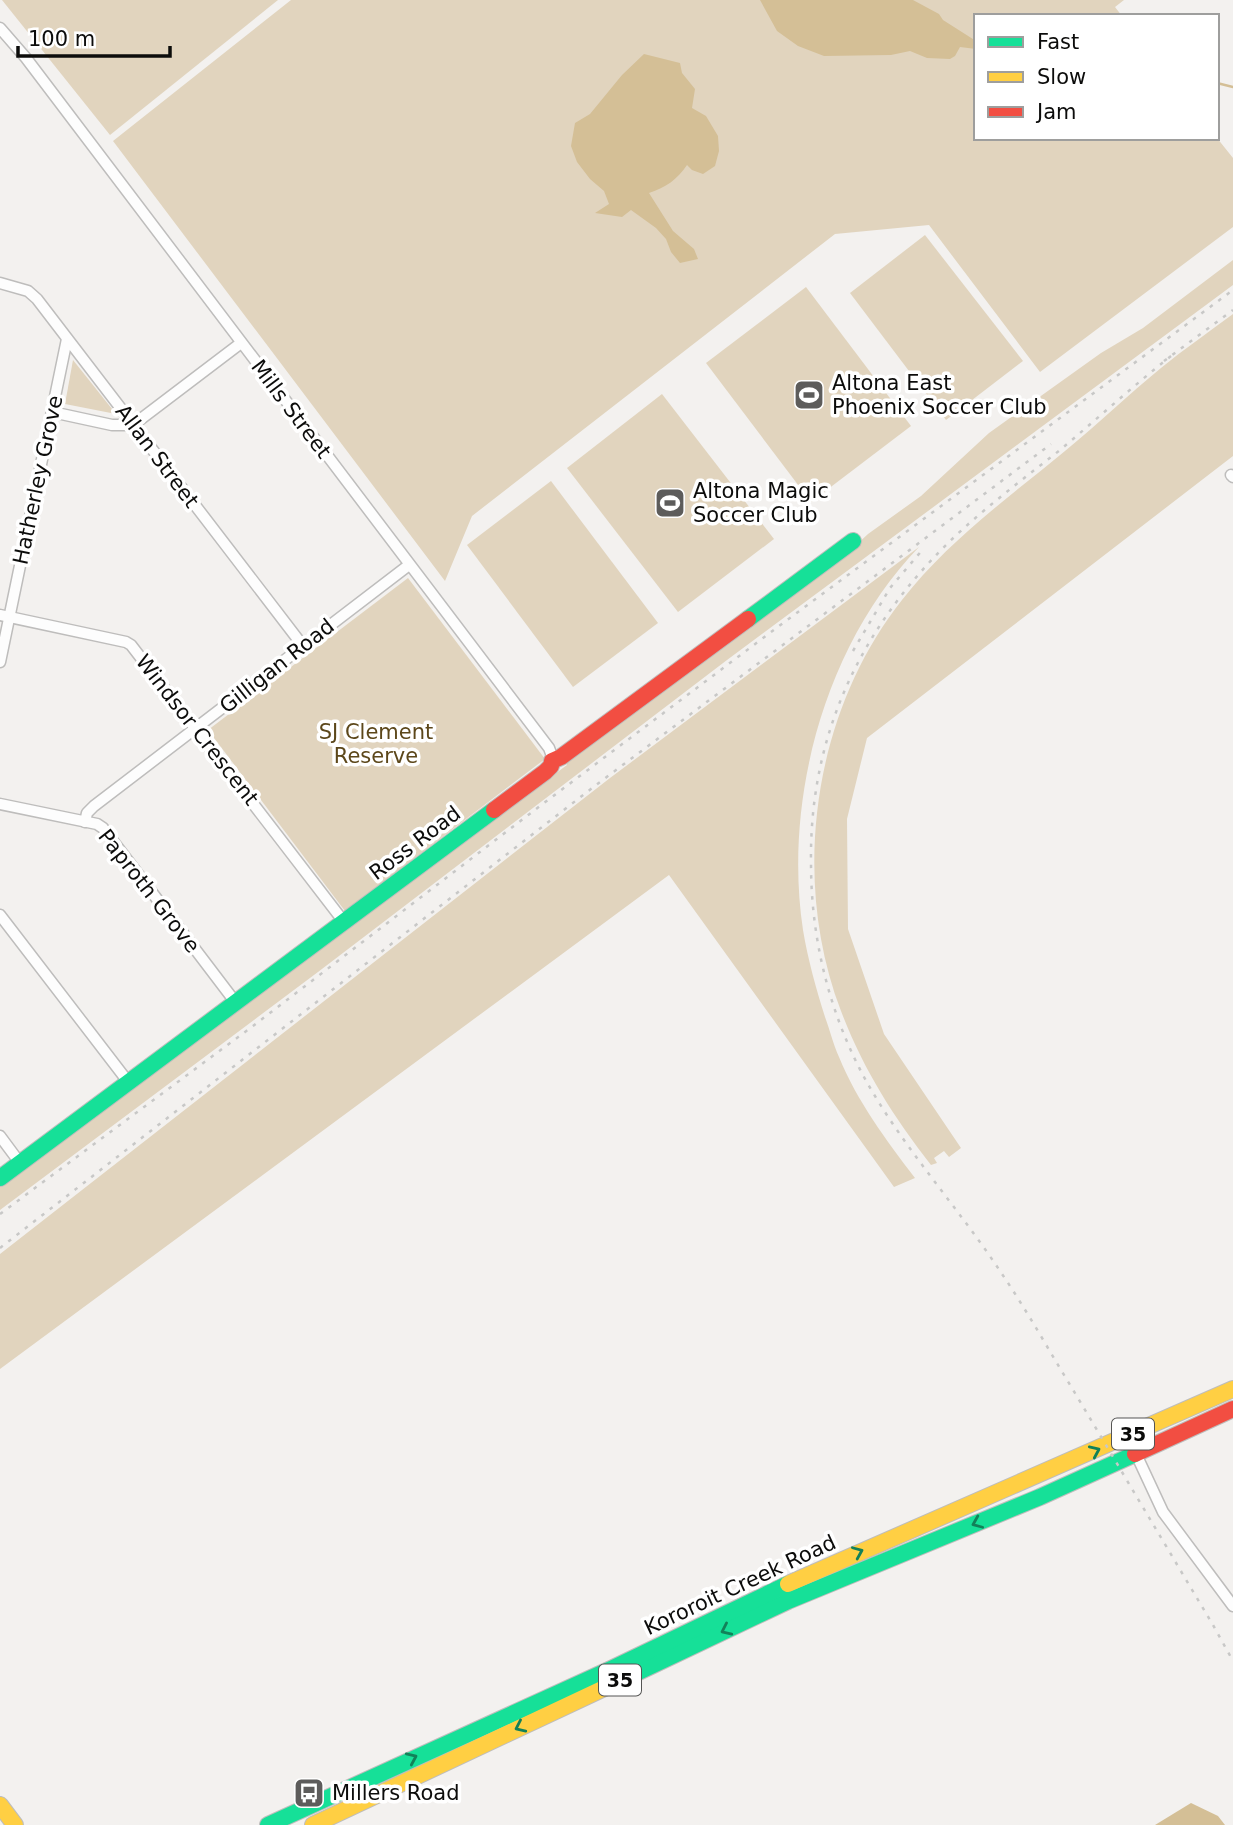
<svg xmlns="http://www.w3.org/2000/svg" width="1233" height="1825" font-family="'DejaVu Sans',sans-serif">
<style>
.green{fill:#e1d4be}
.water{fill:#d4bf96}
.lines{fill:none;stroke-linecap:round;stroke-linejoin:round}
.stream{stroke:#d4bf96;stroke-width:2.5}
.street-casing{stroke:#bebdbc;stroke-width:13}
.fast-casing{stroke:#bebdbc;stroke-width:18}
.slow-casing{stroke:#bebdbc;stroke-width:18}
.jam-casing{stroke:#bebdbc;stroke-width:18}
.street{stroke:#fdfdfd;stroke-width:10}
.fast{stroke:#16e098;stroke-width:16}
.slow{stroke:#ffcf43;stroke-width:16}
.jam{stroke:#f24e42;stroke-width:16}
.rail{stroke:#c8c8c7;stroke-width:2.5;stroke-dasharray:3.5 7;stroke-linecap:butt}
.oneway{stroke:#128159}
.labels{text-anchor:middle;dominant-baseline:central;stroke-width:7;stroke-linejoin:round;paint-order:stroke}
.shield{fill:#fff;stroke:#555554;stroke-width:2}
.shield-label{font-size:19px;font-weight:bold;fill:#0c0c0b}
.poi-label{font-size:21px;fill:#0c0c0b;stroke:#fff;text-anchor:start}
.street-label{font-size:21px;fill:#0c0c0b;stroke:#fff}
.park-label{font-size:21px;fill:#5c471a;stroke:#fff}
</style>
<rect width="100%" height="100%" fill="#f3f1ef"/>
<g class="green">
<polygon points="2,0 278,0 110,135"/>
<polygon points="291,0 1124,0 1115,7 1122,16 976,16 976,138 1217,138 1233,158 1233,227 1040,372 929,225 835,234 472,516 445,581 113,141"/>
<polygon points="925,235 1023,361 946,420 850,293"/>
<polygon points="1233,260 1233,285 727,660 318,972 0,1210 0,1186 567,765 565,762 854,547 868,534 921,496 989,433 1101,353 1143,328"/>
<polygon points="806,287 911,426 811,502 706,363"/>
<path d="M1233,314V456L867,738L847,819L848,929L884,1034L961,1148L949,1157L944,1151L934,1158L937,1163L931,1165C893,1116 863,1069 841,1011C790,878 813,712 902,600C948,541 1008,498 1065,451C1098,424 1128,395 1161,368C1184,349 1209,332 1233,314Z"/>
<polygon points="73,360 116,414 65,404"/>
<polygon points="662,394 774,539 678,612 567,468"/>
<polygon points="551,481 658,623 573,687 467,545"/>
<path d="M919,547C826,643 783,798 803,930C808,960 816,988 825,1017C830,1030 833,1044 839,1057C857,1101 886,1140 915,1178L894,1187L669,875L0,1369V1254L610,778Z"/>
<polygon points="408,578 545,759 345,911 208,730"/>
</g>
<g class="water">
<polygon points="760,0 913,0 939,14 943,20 976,41 976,49 960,47 955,56 950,59 927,58 910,51 891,55 824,56 798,46 777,31"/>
<path d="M644,54L680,63L682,73L695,89L692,108L706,116L718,136L719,151L715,166L703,174L692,170L687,165C677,180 666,187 649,193L673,231L694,249L698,259L680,263L671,252L666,239L656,228L631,210L622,217L595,213L609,204L604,191L590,179L577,162L571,146L575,123L590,114L622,75Z"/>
<polygon points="1191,1803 1218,1816 1225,1825 1155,1825"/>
</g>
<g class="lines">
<polyline class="stream" points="1217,83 1233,87"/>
<g class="street-casing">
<g id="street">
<polyline points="0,28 26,58 549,748 552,756 552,761"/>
<polyline points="0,283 28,291 37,299 303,646"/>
<polyline points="52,412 112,425 133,425 241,343"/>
<polyline points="1231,475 1233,477"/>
<polyline points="0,615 126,642 131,645 344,922"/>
<polyline points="0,662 67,339"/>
<polyline points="0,804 97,824 103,828 236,1003"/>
<polyline points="85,822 87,813 94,806 409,565"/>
<polyline points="0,915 129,1083"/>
<polyline points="0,1136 20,1163"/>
<polyline points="1136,1454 1163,1512 1233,1606"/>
</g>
</g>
<g class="fast-casing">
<g id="fast">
<polyline points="748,619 853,541"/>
<polyline points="0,1178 494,810"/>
<polyline points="632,1675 788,1601 1040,1497 1135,1454"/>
<polyline points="268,1825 611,1669 788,1584"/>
</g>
</g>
<g class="slow-casing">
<g id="slow">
<polyline points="788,1584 1233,1389"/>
<polyline points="0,1805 15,1825"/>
<polyline points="313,1825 632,1675"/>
</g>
</g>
<g class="jam-casing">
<g id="jam">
<polyline points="494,810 545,772 551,766 552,761 561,757 748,619"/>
<polyline points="1135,1454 1233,1409"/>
</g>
</g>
<use href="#street" class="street"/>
<use href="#fast" class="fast"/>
<use href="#slow" class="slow"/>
<use href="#jam" class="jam"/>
<g class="rail">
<path d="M1171,356C1133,386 1097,419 1060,450C1022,480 983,509 948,543C859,631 809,737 811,864C811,938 829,1012 864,1077C901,1145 957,1206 1000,1271C1026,1309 1048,1349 1072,1388C1119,1467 1166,1546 1213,1625L1233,1661"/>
<polyline points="1164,361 1233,310"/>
<polyline points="853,651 890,588 924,548"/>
<polyline points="0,1214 253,1026 536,809 779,626 1233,290"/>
<polyline points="0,1248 596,785 1051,444"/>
</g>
</g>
<defs><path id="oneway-chevron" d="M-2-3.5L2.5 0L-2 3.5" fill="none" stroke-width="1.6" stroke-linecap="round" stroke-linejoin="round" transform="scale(1.75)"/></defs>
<g class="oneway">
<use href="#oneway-chevron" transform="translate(1095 1451) rotate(-24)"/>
<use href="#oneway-chevron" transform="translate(977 1523) rotate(157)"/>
<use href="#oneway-chevron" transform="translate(858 1552) rotate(-23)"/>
<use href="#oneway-chevron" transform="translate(726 1630) rotate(155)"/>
<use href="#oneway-chevron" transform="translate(520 1727) rotate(155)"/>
<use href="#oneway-chevron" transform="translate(412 1758) rotate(-24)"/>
</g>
<defs>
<g id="stadium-square" transform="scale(1.575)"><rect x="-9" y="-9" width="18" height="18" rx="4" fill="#5d5c5b" stroke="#fff"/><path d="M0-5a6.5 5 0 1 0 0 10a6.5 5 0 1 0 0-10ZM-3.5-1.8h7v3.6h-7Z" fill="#fff"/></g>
<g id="bus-square" transform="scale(1.575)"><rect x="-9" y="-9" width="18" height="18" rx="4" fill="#5d5c5b" stroke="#fff"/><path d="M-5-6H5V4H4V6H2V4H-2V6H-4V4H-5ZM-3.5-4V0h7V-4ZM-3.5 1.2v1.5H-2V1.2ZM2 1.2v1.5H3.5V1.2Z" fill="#fff"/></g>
</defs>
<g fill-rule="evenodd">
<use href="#stadium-square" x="809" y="395"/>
<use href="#stadium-square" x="670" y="503"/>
<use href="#bus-square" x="309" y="1793"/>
</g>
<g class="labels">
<g class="shield">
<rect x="1112" y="1418.5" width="42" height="31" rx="5"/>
<rect x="599" y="1664.5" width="42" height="31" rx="5"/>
</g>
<g class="shield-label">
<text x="1133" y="1434">35</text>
<text x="620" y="1680">35</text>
</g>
<g class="poi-label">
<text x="832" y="383">Altona East<tspan x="832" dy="24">Phoenix Soccer Club</tspan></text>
<text x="693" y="491">Altona Magic<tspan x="693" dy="24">Soccer Club</tspan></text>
<text x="332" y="1793">Millers Road</text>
</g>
<g class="street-label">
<text transform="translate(291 409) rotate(53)">Mills Street</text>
<text transform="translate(157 456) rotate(53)">Allan Street</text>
<text transform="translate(38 480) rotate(-78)">Hatherley Grove</text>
<text transform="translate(277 666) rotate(-38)">Gilligan Road</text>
<text transform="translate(197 730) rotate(52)">Windsor Crescent</text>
<text transform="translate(415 843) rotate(-37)">Ross Road</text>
<text transform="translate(149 891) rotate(52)">Paproth Grove</text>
<text transform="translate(740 1585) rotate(-25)">Kororoit Creek Road</text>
</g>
<g class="park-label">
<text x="376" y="732">SJ Clement<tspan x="376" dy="24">Reserve</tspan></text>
</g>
</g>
<rect x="974" y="14" width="245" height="126" fill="#ffffff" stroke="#9e9e9d" stroke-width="2"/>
<rect x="988" y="37" width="35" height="10" fill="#16e098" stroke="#9e9e9d" stroke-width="2"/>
<text x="1037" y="49" font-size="21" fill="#0c0c0b">Fast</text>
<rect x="988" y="72" width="35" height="10" fill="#ffcf43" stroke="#9e9e9d" stroke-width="2"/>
<text x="1037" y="84" font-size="21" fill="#0c0c0b">Slow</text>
<rect x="988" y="107" width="35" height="10" fill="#f24e42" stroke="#9e9e9d" stroke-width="2"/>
<text x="1037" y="119" font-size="21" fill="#0c0c0b">Jam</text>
<path d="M18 46v10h152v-10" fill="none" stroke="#0c0c0b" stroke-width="3.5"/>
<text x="28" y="46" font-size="21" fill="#0c0c0b" stroke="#ffffff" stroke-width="5" paint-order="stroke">100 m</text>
</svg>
